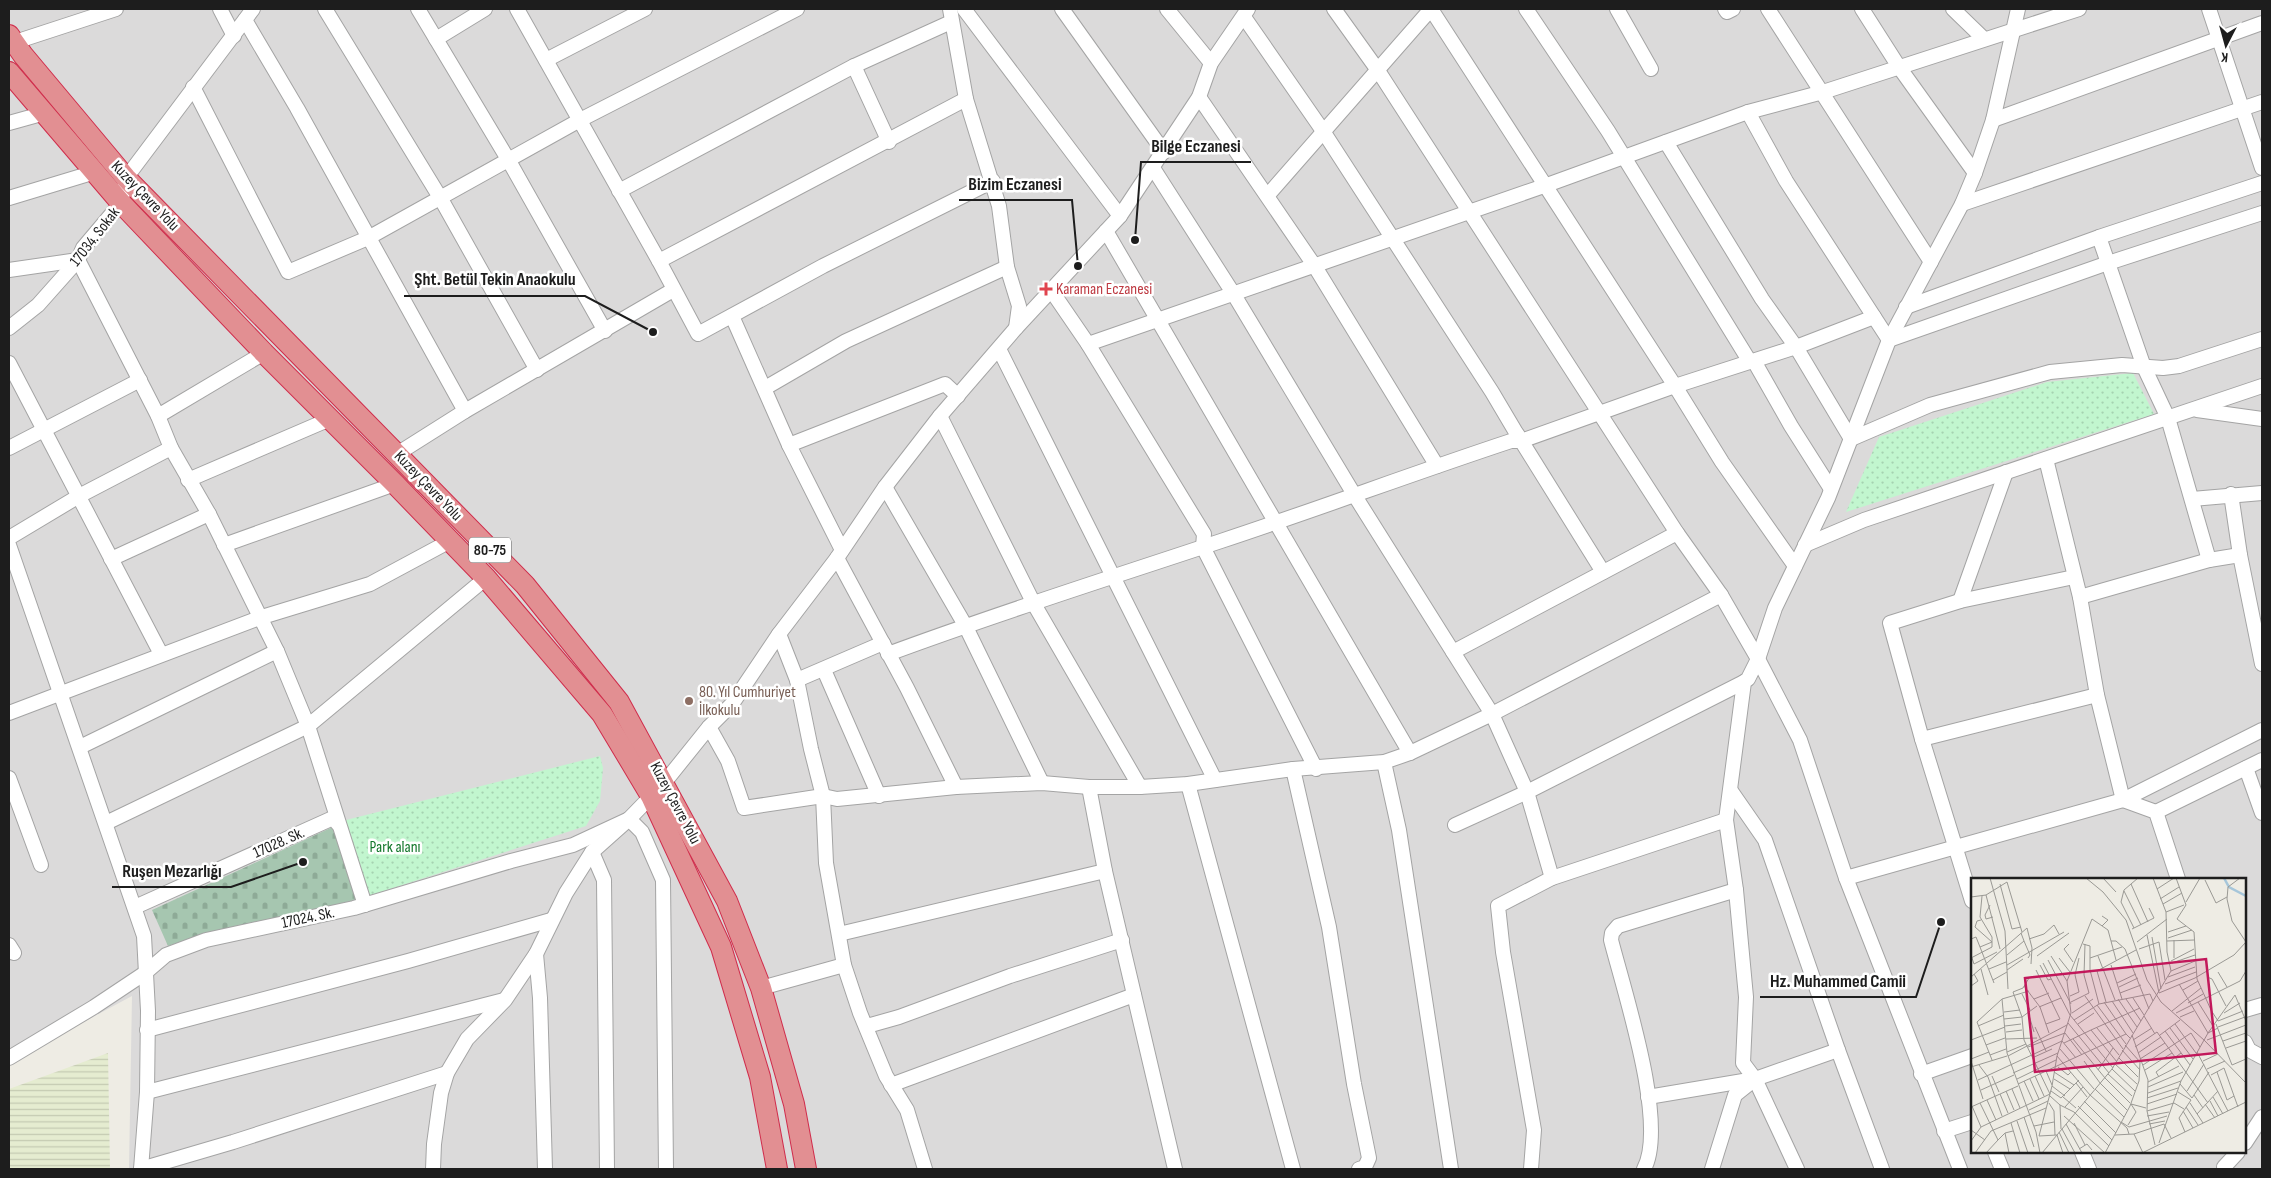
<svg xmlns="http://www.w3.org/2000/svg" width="2271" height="1178" font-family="'Sofia Sans Condensed',sans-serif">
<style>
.residential{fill:#dbdada;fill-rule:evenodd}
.farmland{fill:url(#farmland-rules)}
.cemetery{fill:url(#cemetery-stones)}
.park{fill:url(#park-dots)}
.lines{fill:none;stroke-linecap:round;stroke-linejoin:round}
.minor-casing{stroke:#a4a4a4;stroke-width:16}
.highway-casing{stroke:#d02d4c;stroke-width:22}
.minor{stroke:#fff;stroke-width:14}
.highway{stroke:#e28f92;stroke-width:20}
.health-dot{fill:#e0444e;stroke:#fff;stroke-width:2}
.education-dot{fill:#8d6e63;stroke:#fff;stroke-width:2}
.labels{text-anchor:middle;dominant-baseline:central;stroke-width:5;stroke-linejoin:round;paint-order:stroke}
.shield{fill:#fff;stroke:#616161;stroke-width:1}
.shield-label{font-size:15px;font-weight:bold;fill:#1d1d1d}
.street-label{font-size:16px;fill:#1d1d1d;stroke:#fff}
.health-label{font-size:16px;fill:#be3a42;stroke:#fff;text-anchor:start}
.education-label{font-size:16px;fill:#785e54;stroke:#fff;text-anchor:start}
.park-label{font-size:16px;fill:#117629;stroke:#fff}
.inset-river{fill:none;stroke:#a6c6da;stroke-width:2.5}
.inset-road{fill:none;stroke:#9a9994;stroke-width:1}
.view{fill:#c2185b;fill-opacity:0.15;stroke:#c2185b;stroke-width:2.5}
.inset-edge{fill:none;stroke:#1d1d1d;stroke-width:2.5}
.leader{fill:none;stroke:#1d1d1d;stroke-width:2}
.callout-dot{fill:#1d1d1d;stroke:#fff;stroke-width:2}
.callout-label{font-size:18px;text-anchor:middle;font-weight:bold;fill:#1d1d1d;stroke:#fff;stroke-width:5;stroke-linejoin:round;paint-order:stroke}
</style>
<defs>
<pattern id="farmland-rules" width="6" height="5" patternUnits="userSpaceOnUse" patternTransform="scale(1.25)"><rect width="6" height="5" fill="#e5ecd0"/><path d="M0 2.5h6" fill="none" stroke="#c4cab2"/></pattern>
<pattern id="cemetery-stones" width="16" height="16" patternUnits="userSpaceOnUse" patternTransform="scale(1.25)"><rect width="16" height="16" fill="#a6c6b0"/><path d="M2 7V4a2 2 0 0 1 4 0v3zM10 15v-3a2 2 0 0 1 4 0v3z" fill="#8eaa97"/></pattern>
<pattern id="park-dots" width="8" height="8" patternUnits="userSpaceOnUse" patternTransform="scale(1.25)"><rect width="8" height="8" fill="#c2f6cf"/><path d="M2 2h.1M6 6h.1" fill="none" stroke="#a6d2b1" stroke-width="1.8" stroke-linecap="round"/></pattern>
</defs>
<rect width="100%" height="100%" fill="#eeece4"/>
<path class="residential" d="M9,9H2262V1169H129L132,996L9,1062ZM1972,879H2245V1152H1972Z"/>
<polygon class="farmland" points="108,1053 110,1169 9,1169 9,1089"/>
<polygon class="cemetery" points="337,825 359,899 274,920 200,935 168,946 152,910"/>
<g class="park">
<polygon points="2133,373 2154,414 1846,512 1879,437 2047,382"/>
<polygon points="600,756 603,768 600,801 586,826 368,896 346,820"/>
</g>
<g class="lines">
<g class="minor-casing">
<g id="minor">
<polyline points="220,9 234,36"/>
<polyline points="325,9 441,199 537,370"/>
<polyline points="418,9 509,161 605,331"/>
<polyline points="517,9 659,261 698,334 823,266 993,181"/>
<polyline points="950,9 966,99 999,206 1007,267 1019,306 1016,328"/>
<polyline points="964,9 1120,216"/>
<polyline points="1062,9 1164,152"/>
<polyline points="1167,9 1211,63"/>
<polyline points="1334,9 1377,69 1677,533 1721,595 1758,659 1800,740 1846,878 1960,1169"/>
<polyline points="1431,9 1675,386 1722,462 1795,566"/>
<polyline points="1526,9 1608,131 1750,362"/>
<polyline points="1617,9 1651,69"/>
<polyline points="1725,9 1727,12 1733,9"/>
<polyline points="1768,9 1931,262"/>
<polyline points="1862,9 1899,67 1975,173"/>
<polyline points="1953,9 1984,39"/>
<polyline points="2209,9 2262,168"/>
<polyline points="1244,17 1323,131 1492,392 1521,441 1675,386 1796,347 1874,317"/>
<polyline points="245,20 297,108 465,411"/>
<polyline points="436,39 485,9"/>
<polyline points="15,42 116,9"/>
<polyline points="546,60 645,9"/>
<polyline points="854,66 889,142"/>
<polyline points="193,87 288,272 368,238 580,120 797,9"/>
<polyline points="1199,97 1314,265 1437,466"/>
<polyline points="1748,112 1786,181 1889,340 2108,263 2262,213"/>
<polyline points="1993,120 2262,23"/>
<polyline points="9,123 45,113"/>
<polyline points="1666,142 1762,299 1796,347 1851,439 1930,405 2050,372 2122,365 2163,368 2179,366 2262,339"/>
<polyline points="1153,168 1233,293 1355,496 1492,714 1527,792 1552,878"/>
<polyline points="619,191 854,66 951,22"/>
<polyline points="1268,195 1431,9"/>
<polyline points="9,198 95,172"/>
<polyline points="1962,204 2262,102"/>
<polyline points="1106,231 1410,753"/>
<polyline points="2099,237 2144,367 2168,418 2209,560"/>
<polyline points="659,261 966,99"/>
<polyline points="9,270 78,260 158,416 171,448 209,514 277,651 308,726 365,905"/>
<polyline points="1051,290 1088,344 1544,186 1748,112 1823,92 2079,9"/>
<polyline points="1906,307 2099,237 2262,183"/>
<polyline points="732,316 789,445 842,550"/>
<polyline points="9,328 38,305 78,260 83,248 121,203 126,178 253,9"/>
<polyline points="1088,344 1204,534 1203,547 1316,769"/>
<polyline points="999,349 1215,780"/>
<polyline points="1754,361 1791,426 1831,489"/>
<polyline points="9,363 161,654"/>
<polyline points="765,388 846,341 1007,267"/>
<polyline points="2197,410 2262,419"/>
<polyline points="158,416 264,353"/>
<polyline points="940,416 1034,604 1140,787"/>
<polyline points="1517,434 1603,572"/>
<polyline points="789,445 945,384 958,396"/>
<polyline points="9,448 140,380"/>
<polyline points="397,454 465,411 673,290"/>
<polyline points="2046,459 2080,597 2097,695 2123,800"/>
<polyline points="188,480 330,419"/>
<polyline points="885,487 965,625 1042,783"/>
<polyline points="2231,494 2240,555 2262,664"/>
<polyline points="2192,499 2262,493"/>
<polyline points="9,538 79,496 171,448"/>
<polyline points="9,545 144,936 148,1011 147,1092 141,1169"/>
<polyline points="224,545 395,484"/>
<polyline points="1805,545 1864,520 2262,386"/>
<polyline points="837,558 907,688 956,787"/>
<polyline points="111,559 209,514"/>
<polyline points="2080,597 2209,560 2240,555"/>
<polyline points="1960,601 2006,472"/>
<polyline points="779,634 797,680 811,749 823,796 826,863 844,965 860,1013 886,1076 907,1110 925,1169"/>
<polyline points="1453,652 1677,533"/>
<path d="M888,654C998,613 1110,578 1221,541C1318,509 1414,473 1511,441H1521"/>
<polyline points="824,670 879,796"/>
<polyline points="797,680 883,643"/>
<polyline points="9,713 262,617 370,584 450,541"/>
<polyline points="709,727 728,761 744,808 823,796 837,799 956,787 1042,783 1089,787 1140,787 1188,784 1293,769 1384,762 1410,753 1492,714 1721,595"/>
<polyline points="1922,739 2097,695"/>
<polyline points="80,747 277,651"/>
<polyline points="1384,762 1399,830 1451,1169"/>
<polyline points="2246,768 2262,813"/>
<polyline points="1293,769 1329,927 1354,1084 1369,1158 1365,1167 1359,1169"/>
<polyline points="9,778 41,865"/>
<polyline points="1188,784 1293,1169"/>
<polyline points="1089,787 1105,871 1175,1169"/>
<polyline points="1731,791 1765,840 1838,1050 1882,1169"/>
<polyline points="2123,800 2156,812 2178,879"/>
<polyline points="2156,812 2262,760"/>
<polyline points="106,823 308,726 486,578"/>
<polyline points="1455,825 1527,792 1744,682"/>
<polyline points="592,852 604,880 607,1169"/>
<polyline points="1846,878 2123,800 2262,730"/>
<polyline points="1972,901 1922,739 1890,623 1960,601 2074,577"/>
<polyline points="135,907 333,818 338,824"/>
<polyline points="839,934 1105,871"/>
<polyline points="9,945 14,953"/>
<polyline points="536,954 540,998 545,1169"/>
<polyline points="761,988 844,965"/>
<polyline points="2245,1010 2262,1005"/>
<polyline points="867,1026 899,1017 1010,976 1122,940"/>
<polyline points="147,1030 408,961 551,920"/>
<polyline points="2245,1042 2249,1050 2262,1057"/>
<polyline points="9,1058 94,1007 145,973 166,955 206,940 354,908 511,861 573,845 629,819 642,832 663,880 666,1169"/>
<polyline points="1921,1074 1972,1056"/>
<polyline points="1755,1079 1797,1169"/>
<polyline points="891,1085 1134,995"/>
<polyline points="147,1092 504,1000"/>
<polyline points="1648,1097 1755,1079 1838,1050"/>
<polyline points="1944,1131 1972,1122"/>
<polyline points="2245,1143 2262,1117"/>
<polyline points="1995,1152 2002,1169"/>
<polyline points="2082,1152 2089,1169"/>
<polyline points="2224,1167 2238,1152"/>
<polyline points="141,1169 233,1142 447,1073"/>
<polyline points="433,1169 434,1144 441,1093 447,1073 467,1039 505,1000 536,954 566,893 592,852 629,819 664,783 709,727 732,704 779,634 837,558 885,487 940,416 1016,328 1120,216 1199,97 1211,63 1248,9"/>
<polyline points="1531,1169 1534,1130 1503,952 1498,906 1552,878 1726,820"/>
<path d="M1644,1169C1668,1124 1624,991 1611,940L1612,933L1618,926L1736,890"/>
<polyline points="1712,1169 1735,1095 1755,1079 1743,1063 1746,997 1736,890 1726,820 1744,682 1748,679 1758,659 1775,608 1828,498 1889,340 1962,204 1975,173 1993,120 2018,9"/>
</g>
</g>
<g class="highway-casing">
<g id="highway">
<polyline points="9,35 23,55 126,178 525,585 619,702 727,901 761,988 794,1104 806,1169"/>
<polyline points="9,72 121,203 264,353 395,484 486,578 602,714 651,796 721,947 760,1077 777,1169"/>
</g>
</g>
<use href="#minor" class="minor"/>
<use href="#highway" class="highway"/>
</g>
<path class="health-dot" d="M1043.5 281.5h5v5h5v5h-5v5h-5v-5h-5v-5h5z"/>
<circle class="education-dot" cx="689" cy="701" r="5"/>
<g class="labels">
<rect class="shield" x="469" y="537.5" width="42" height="25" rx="4"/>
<g class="shield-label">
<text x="490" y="550">80-75</text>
</g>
<g class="street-label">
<text transform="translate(145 196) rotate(46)">Kuzey Çevre Yolu</text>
<text transform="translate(95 237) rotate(-52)">17034. Sokak</text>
<text transform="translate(428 486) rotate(46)">Kuzey Çevre Yolu</text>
<text transform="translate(675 803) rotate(62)">Kuzey Çevre Yolu</text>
<text transform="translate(279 843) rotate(-24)">17028. Sk.</text>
<text transform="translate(308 918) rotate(-12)">17024. Sk.</text>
</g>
<g class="health-label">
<text x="1056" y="289">Karaman Eczanesi</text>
</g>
<g class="education-label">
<text x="699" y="692">80. Yıl Cumhuriyet<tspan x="699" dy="18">İlkokulu</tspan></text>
</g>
<g class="park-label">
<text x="395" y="847">Park alanı</text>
</g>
</g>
<g transform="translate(1971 878)">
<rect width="275" height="275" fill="#eeece4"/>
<path class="inset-river" d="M253,0L258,9L275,18"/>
<path class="inset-road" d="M19,0L34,53L37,111M115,0L132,14L155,42L176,102L190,124L233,162L275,205M132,0L145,14M205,0L215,27L206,41L223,54L226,101L240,132L247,143L272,133M269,0L257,9L256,21L261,43L275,64M234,2L245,25L256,19M29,6L41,51L50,49M160,6L177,44M186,11L203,0M153,13L170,47M15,17L29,71M0,19L15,17L36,4L51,54M189,21L208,9M215,24L229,0M192,26L211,15M19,27L14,37L15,41L22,39M195,34L213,27M131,38L137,42L131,48M10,42L6,43L4,49L21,64L9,69L23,105M163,50L150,24L153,12L167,0M161,51L183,40L178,30M197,54L215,48M176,57L188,115L224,100L263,77L275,64M181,59L190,111M197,60L221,52M0,61L5,59L9,69M58,61L73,56L83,47L88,56M53,63L59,77L57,80M140,63L145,82M196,63L223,62M166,64L196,41M98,66L93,71L102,84M112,66L119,68V92L128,126M168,71L188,64L194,102M36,77L53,63L50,55M66,78L98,55M80,78L96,103M127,78L144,122M0,80L21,69V59L9,39L11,18M1,80L3,86L26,74M88,80L99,94M119,80L151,69M203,80V62M77,82L100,126M200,83L223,71M72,85L99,137L142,190M201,85L224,77M60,86L61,70M36,87L93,54M69,87L77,102L80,101M140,87L151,121M10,91L17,117M18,91L35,84M36,92L52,81M65,92L89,141L75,146M200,93L224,83M247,94L256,109M0,99L56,50L61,70M197,99L224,89M236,99L241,101L255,128M58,100L52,110L42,114L51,139L53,162L79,216M22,102L36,94M146,105L165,96M194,106L225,94M208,106L237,155L247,150M0,108L7,103L3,96M53,108L69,129L78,155M148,109L167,100M212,112L227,103M149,115L170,107M51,116L59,132M99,118L108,114L104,97L108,80M114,118L152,171M162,120L173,137M31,121L36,175L65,254L69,275M63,121L78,115M147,121L166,149M155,121L170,143M141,123L162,155M100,124L118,115L113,97L114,66M133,124L155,156M135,124L126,93L165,72M227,124L242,148M217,125L232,116M126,127L155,166M68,129L90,120M201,133L230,110M33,134L49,132M57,134L63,154M101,135L122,121M205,135L269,103L275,93M253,135L269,125M173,138L184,156M209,139L223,133M33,141L51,139L66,128M103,142L128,126L179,116L182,123M97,145L138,195M107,146L123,135M204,146L225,175M245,146L261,187L275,181M7,148L33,137M34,148L50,146M64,149L75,173M247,149L274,139M126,150L148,177M199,150L222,181M120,152L169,130M194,153L219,187M35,154L51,152M161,157L177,202L176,233L184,267M189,157L209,142M35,161L66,160M102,161L134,200M0,162L34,149M162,162L181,150M236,162L275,147M252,163L275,155M93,165L120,152L146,184M15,167L34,160M57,169L94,155L111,177M164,169L186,154L237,225M255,170L275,163M89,171L123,211M151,172L169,192M36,174L55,166M226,174L257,233M167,175L190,159M19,177L35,171M37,178L96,147M86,178L119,217L156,250L158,256M61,180L81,171M148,180L167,199M0,181L18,174M169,181L194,165M21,182L6,144L31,121L58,113M0,183L12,221M113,183L129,205M232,183L247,176M144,186L166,206M8,187L17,199L31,238M172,187L220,155L229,169M0,189L36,178M87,189L97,197L100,194M141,191L164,213M236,191L254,183M127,192L142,170M174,192L201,175M75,193L81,207M83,194L103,207M246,194L256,222L263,218M42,195L87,175M137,196L161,218M240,197L253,190L267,229M21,198L28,214M64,198L73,218M188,199L185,194L210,175M134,200L159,225M46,201L85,182M59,201L68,221M83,201L99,211M7,202L91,163L105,180M53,203L62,223M177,204L208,188M105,205L116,219M129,205L156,232M47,206L155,156L159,160M209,206L221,220L238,194M81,208L94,218M177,209L212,194M41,211L49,230M124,211L153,239M10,212L43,197M35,213L43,232M80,213L90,220L108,202M216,213L233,186M207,214L220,222L208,240L214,254M177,215L210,203M29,216L37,235M223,217L232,230M79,218L89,227L90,251M92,219L105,230M242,219L252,236M176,220L207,210M16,222L25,242M113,223L145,255M239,223L247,238M9,225L27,262L15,275M78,225L83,233L84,257M219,225L232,245M160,226L175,230M176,226L206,216M234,226L244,240M89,227L103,234L138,268M1,228L10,249M107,228L141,262M0,229L47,208M94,229L112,209M215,229L227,247M58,232L77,223M176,233L203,225L213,231M212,233L222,250M226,236L247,213M93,238L134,275M176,238L198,234M53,239L63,269M46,243L57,275M150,244L158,249L196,238M40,245L49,275M103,245L114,267M95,246L111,275M178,246L194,243M157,247L165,234L160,226M63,248L83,244M91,251L104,275M0,252L14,262M88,254L98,275M34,255L38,275M163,256L172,275M144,257L163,256L193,246L200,260M0,263L10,249L79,216M26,263L34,255L42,253M188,265L210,203L237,155L264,117L275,143M108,271L116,266L121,272M4,275L20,253L75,230M71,275L141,191L200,93L196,74L195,34L182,0M92,275L86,257L68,258L81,208L86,178L100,135L96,103L121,41L137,52L140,63H145L154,71L178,131M134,275L159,228L168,203L169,184L154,167M171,275L275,224"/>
<path class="view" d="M235,81L245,175L64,194L54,100Z"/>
<rect width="275" height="275" class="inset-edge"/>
</g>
<path class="leader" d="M1135 240L1141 162H1251M1078 266L1072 200H959M653 332L585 296H404M303 862L231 887H112M1941 922L1916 997H1760"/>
<g class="callout-dot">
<circle cx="1135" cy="240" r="5"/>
<circle cx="1078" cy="266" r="5"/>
<circle cx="653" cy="332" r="5"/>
<circle cx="303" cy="862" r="5"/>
<circle cx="1941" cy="922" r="5"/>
</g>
<g class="callout-label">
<text x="1196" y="152">Bilge Eczanesi</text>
<text x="1015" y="190">Bizim Eczanesi</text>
<text x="495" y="285">Şht. Betül Tekin Anaokulu</text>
<text x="172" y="877">Ruşen Mezarlığı</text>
<text x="1838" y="987">Hz. Muhammed Camii</text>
</g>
<rect width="2271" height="1178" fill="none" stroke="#1d1d1d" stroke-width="20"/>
<g transform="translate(2226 45) rotate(186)" stroke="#ffffff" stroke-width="4" paint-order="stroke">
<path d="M0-4L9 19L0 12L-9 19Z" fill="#1d1d1d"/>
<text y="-8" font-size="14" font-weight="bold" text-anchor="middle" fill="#1d1d1d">K</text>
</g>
</svg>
